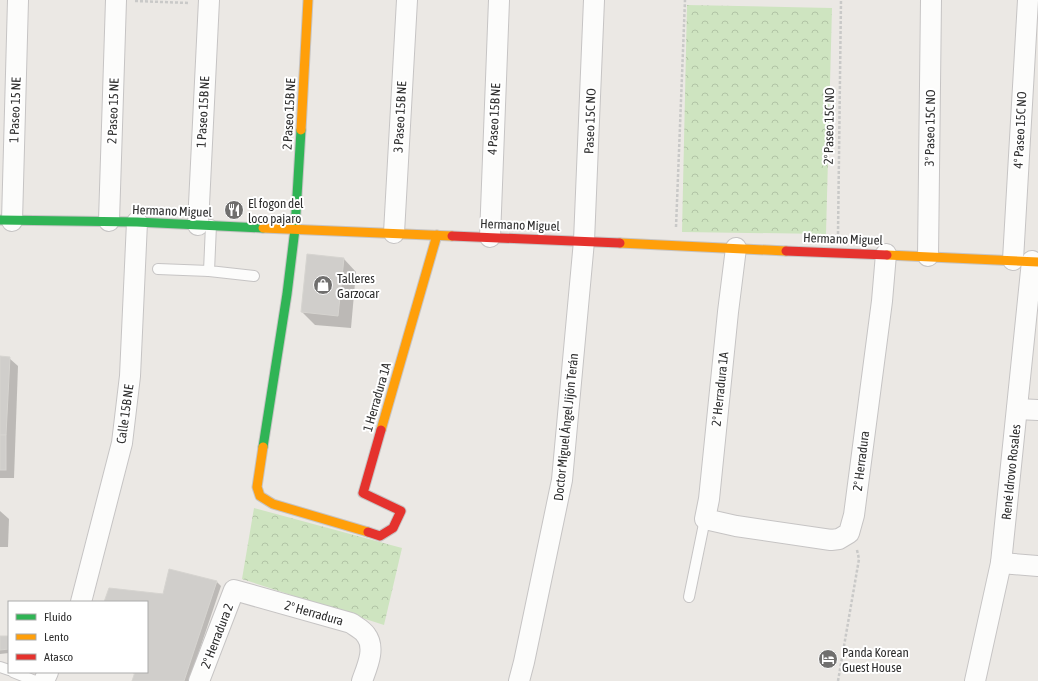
<svg xmlns="http://www.w3.org/2000/svg" width="1038" height="681" font-family="'Asap Condensed',sans-serif">
<style>
.forest{fill:url(#forest-crowns)}
.shadow{fill:#0003}
.building{fill:#d0cecb;stroke:#d6d4d0}
.lines{fill:none;stroke-linecap:round;stroke-linejoin:round}
.lane-casing{stroke:#c6c4c4;stroke-width:12}
.street-casing{stroke:#c6c4c4;stroke-width:22}
.fast-casing{stroke:#c6c4c4;stroke-width:11}
.slow-casing{stroke:#c6c4c4;stroke-width:11}
.jam-casing{stroke:#c6c4c4;stroke-width:11}
.path{stroke:#c9c9c8;stroke-width:2.5;stroke-dasharray:3 2;stroke-linecap:butt}
.lane{stroke:#fcfcfb;stroke-width:10}
.street{stroke:#fcfcfb;stroke-width:20}
.fast{stroke:#30b455;stroke-width:9}
.slow{stroke:#ff9f0a;stroke-width:9}
.jam{stroke:#e5322d;stroke-width:9}
.labels{text-anchor:middle;dominant-baseline:central;stroke-width:4;stroke-linejoin:round;paint-order:stroke}
.street-label{font-size:13px;fill:#2e2e2e;stroke:#fff}
.poi-label{font-size:13px;fill:#2e2e2e;stroke:#fff;text-anchor:start}
</style>
<defs>
<pattern id="forest-crowns" width="20" height="18" patternUnits="userSpaceOnUse"><rect width="20" height="18" fill="#cee4c0"/><path d="M2 6a3 3 0 1 1 6 0M12 15a3 3 0 1 1 6 0" fill="none" stroke="#b1c4a5"/></pattern>
</defs>
<rect width="100%" height="100%" fill="#ebe8e4"/>
<g class="forest">
<polygon points="687,5 832,8 826,234 682,232"/>
<polygon points="254,508 402,548 384,625 242,579"/>
</g>
<g class="shadow">
<polygon points="344,259 356,272 351,328 315,325 302,312"/>
<polygon points="0,357 9,358 18,366 14,478 0,478"/>
<polygon points="0,511 9,519 8,547 0,547"/>
<polygon points="170,570 217,582 221,586 189,681 133,681 136,674 129,672 147,672 147,602 105,602 164,595"/>
<polygon points="0,637 9,637 9,653 0,654"/>
</g>
<g class="building">
<polygon points="307,254 344,258 338,316 301,312"/>
<polygon points="0,356 10,357 6,435 0,435"/>
<rect x="0" y="435" width="6" height="35"/>
<polygon points="169,569 217,581 184,681 132,681 135,672 147,672 147,602 104,602 109,588 163,594"/>
<polygon points="0,636 9,636 9,649 0,650"/>
</g>
<g class="lines">
<g class="lane-casing">
<g id="lane">
<polyline points="211,225 209,271 254,276"/>
<polyline points="158,269 209,271"/>
<polyline points="689,597 705,519"/>
<polyline points="0,667 9,670"/>
<polyline points="13,672 35,681"/>
</g>
</g>
<g class="street-casing">
<g id="street">
<polyline points="12,221 18,0"/>
<polyline points="109,221 116,0"/>
<polyline points="198,225 209,0"/>
<polyline points="394,233 407,0"/>
<polyline points="490,237 499,0"/>
<polyline points="736,248 728,312 709,499 705,519 736,526 831,540 839,539 849,533 854,515 882,301 886,254"/>
<polyline points="928,256 931,0"/>
<polyline points="1013,260 1028,0"/>
<polyline points="1017,409 1038,410"/>
<polyline points="1001,563 1038,566"/>
<polyline points="81,602 122,443 130,376 137,222"/>
<polyline points="44,681 48,672"/>
<path d="M199,681L234,590L351,623C355,626 363,630 366,635C376,648 367,667 362,681"/>
<polyline points="519,681 524,662 562,480 584,241 594,0"/>
<polyline points="975,681 1001,563 1032,261"/>
</g>
</g>
<g class="fast-casing">
<g id="fast">
<polyline points="0,220 137,222 263,228"/>
<polyline points="263,447 287,294 295,229 301,130"/>
</g>
</g>
<g class="slow-casing">
<g id="slow">
<polyline points="301,130 308,0"/>
<polyline points="263,228 452,236"/>
<polyline points="620,243 786,251"/>
<polyline points="887,255 1038,262"/>
<polyline points="381,430 437,235"/>
<polyline points="263,447 257,487 260,496 273,504 368,532"/>
</g>
</g>
<g class="jam-casing">
<g id="jam">
<polyline points="452,236 620,243"/>
<polyline points="786,251 887,255"/>
<polyline points="368,532 380,536 393,528 401,511 363,493 381,430"/>
</g>
</g>
<g class="path">
<polyline points="135,1 190,3"/>
<polyline points="676,227 685,0"/>
<polyline points="838,234 841,0"/>
<polyline points="838,681 859,559 857,550"/>
</g>
<use href="#lane" class="lane"/>
<use href="#street" class="street"/>
<use href="#fast" class="fast"/>
<use href="#slow" class="slow"/>
<use href="#jam" class="jam"/>
</g>
<defs>
<g id="restaurant-disc" transform="scale(1)"><circle r="9.5" fill="#706f6e" stroke="#fff"/><path d="M-5-6h1v4h1v-4h1v4h1v-4h1v5L-1.5 .5V6h-2V.5L-5-1ZM5-6V6H3V1.5H1.5Q1.5-4 5-6Z" fill="#fff"/></g>
<g id="shop-disc" transform="scale(1)"><circle r="9.5" fill="#706f6e" stroke="#fff"/><path d="M-5-2.5h2.3a2.7 3.5 0 0 1 5.4 0H5L5.5 6h-11ZM-1.5-2.5h3a1.5 2.3 0 0 0-3 0Z" fill="#fff"/></g>
<g id="hotel-disc" transform="scale(1)"><circle r="9.5" fill="#706f6e" stroke="#fff"/><path d="M-6-4.5h1.5V1H6V5H4.5V3h-9V5H-6ZM-4 0a1.8 1.8 0 1 1 3.6 0ZM.5 0V-2.5h3Q6-2.5 6 0Z" fill="#fff"/></g>
</defs>
<g fill-rule="evenodd">
<use href="#restaurant-disc" x="234" y="210"/>
<use href="#shop-disc" x="323" y="285"/>
<use href="#hotel-disc" x="828" y="659"/>
</g>
<g class="labels">
<g class="street-label">
<text transform="translate(15 110) rotate(-88)">1 Paseo 15 NE</text>
<text transform="translate(113 111) rotate(-88)">2 Paseo 15 NE</text>
<text transform="translate(203 112) rotate(-87)">1 Paseo 15B NE</text>
<text transform="translate(289 114) rotate(-87)">2 Paseo 15B NE</text>
<text transform="translate(400 117) rotate(-87)">3 Paseo 15B NE</text>
<text transform="translate(494 119) rotate(-87)">4 Paseo 15B NE</text>
<text transform="translate(590 121) rotate(-88)">Paseo 15C NO</text>
<text transform="translate(829 126) rotate(-89)">2° Paseo 15C NO</text>
<text transform="translate(930 128) rotate(-89)">3° Paseo 15C NO</text>
<text transform="translate(1020 130) rotate(-87)">4° Paseo 15C NO</text>
<text transform="translate(172 211) rotate(2)">Hermano Miguel</text>
<text transform="translate(520 225) rotate(2)">Hermano Miguel</text>
<text transform="translate(843 239) rotate(2)">Hermano Miguel</text>
<text transform="translate(720 389) rotate(-84)">2° Herradura 1A</text>
<text transform="translate(377 397) rotate(-74)">1 Herradura 1A</text>
<text transform="translate(125 414) rotate(-82)">Calle 15B NE</text>
<text transform="translate(566 427) rotate(-84)">Doctor Miguel Ángel Jijón Terán</text>
<text transform="translate(861 461) rotate(-83)">2° Herradura</text>
<text transform="translate(1011 472) rotate(-84)">René Idrovo Rosales</text>
<text transform="translate(314 613) rotate(16)">2° Herradura</text>
<text transform="translate(217 636) rotate(-69)">2° Herradura 2</text>
</g>
<g class="poi-label">
<text x="248" y="203">El fogon del<tspan x="248" dy="15">loco pajaro</tspan></text>
<text x="337" y="278">Talleres<tspan x="337" dy="15">Garzocar</tspan></text>
<text x="842" y="652">Panda Korean<tspan x="842" dy="15">Guest House</tspan></text>
</g>
</g>
<rect x="8" y="601" width="140" height="72" fill="#ffffff" stroke="#ababab"/>
<rect x="16" y="614" width="20" height="6" fill="#30b455" stroke="#ababab"/>
<text x="44" y="621" font-size="12" fill="#2e2e2e">Fluido</text>
<rect x="16" y="634" width="20" height="6" fill="#ff9f0a" stroke="#ababab"/>
<text x="44" y="641" font-size="12" fill="#2e2e2e">Lento</text>
<rect x="16" y="654" width="20" height="6" fill="#e5322d" stroke="#ababab"/>
<text x="44" y="661" font-size="12" fill="#2e2e2e">Atasco</text>
</svg>
